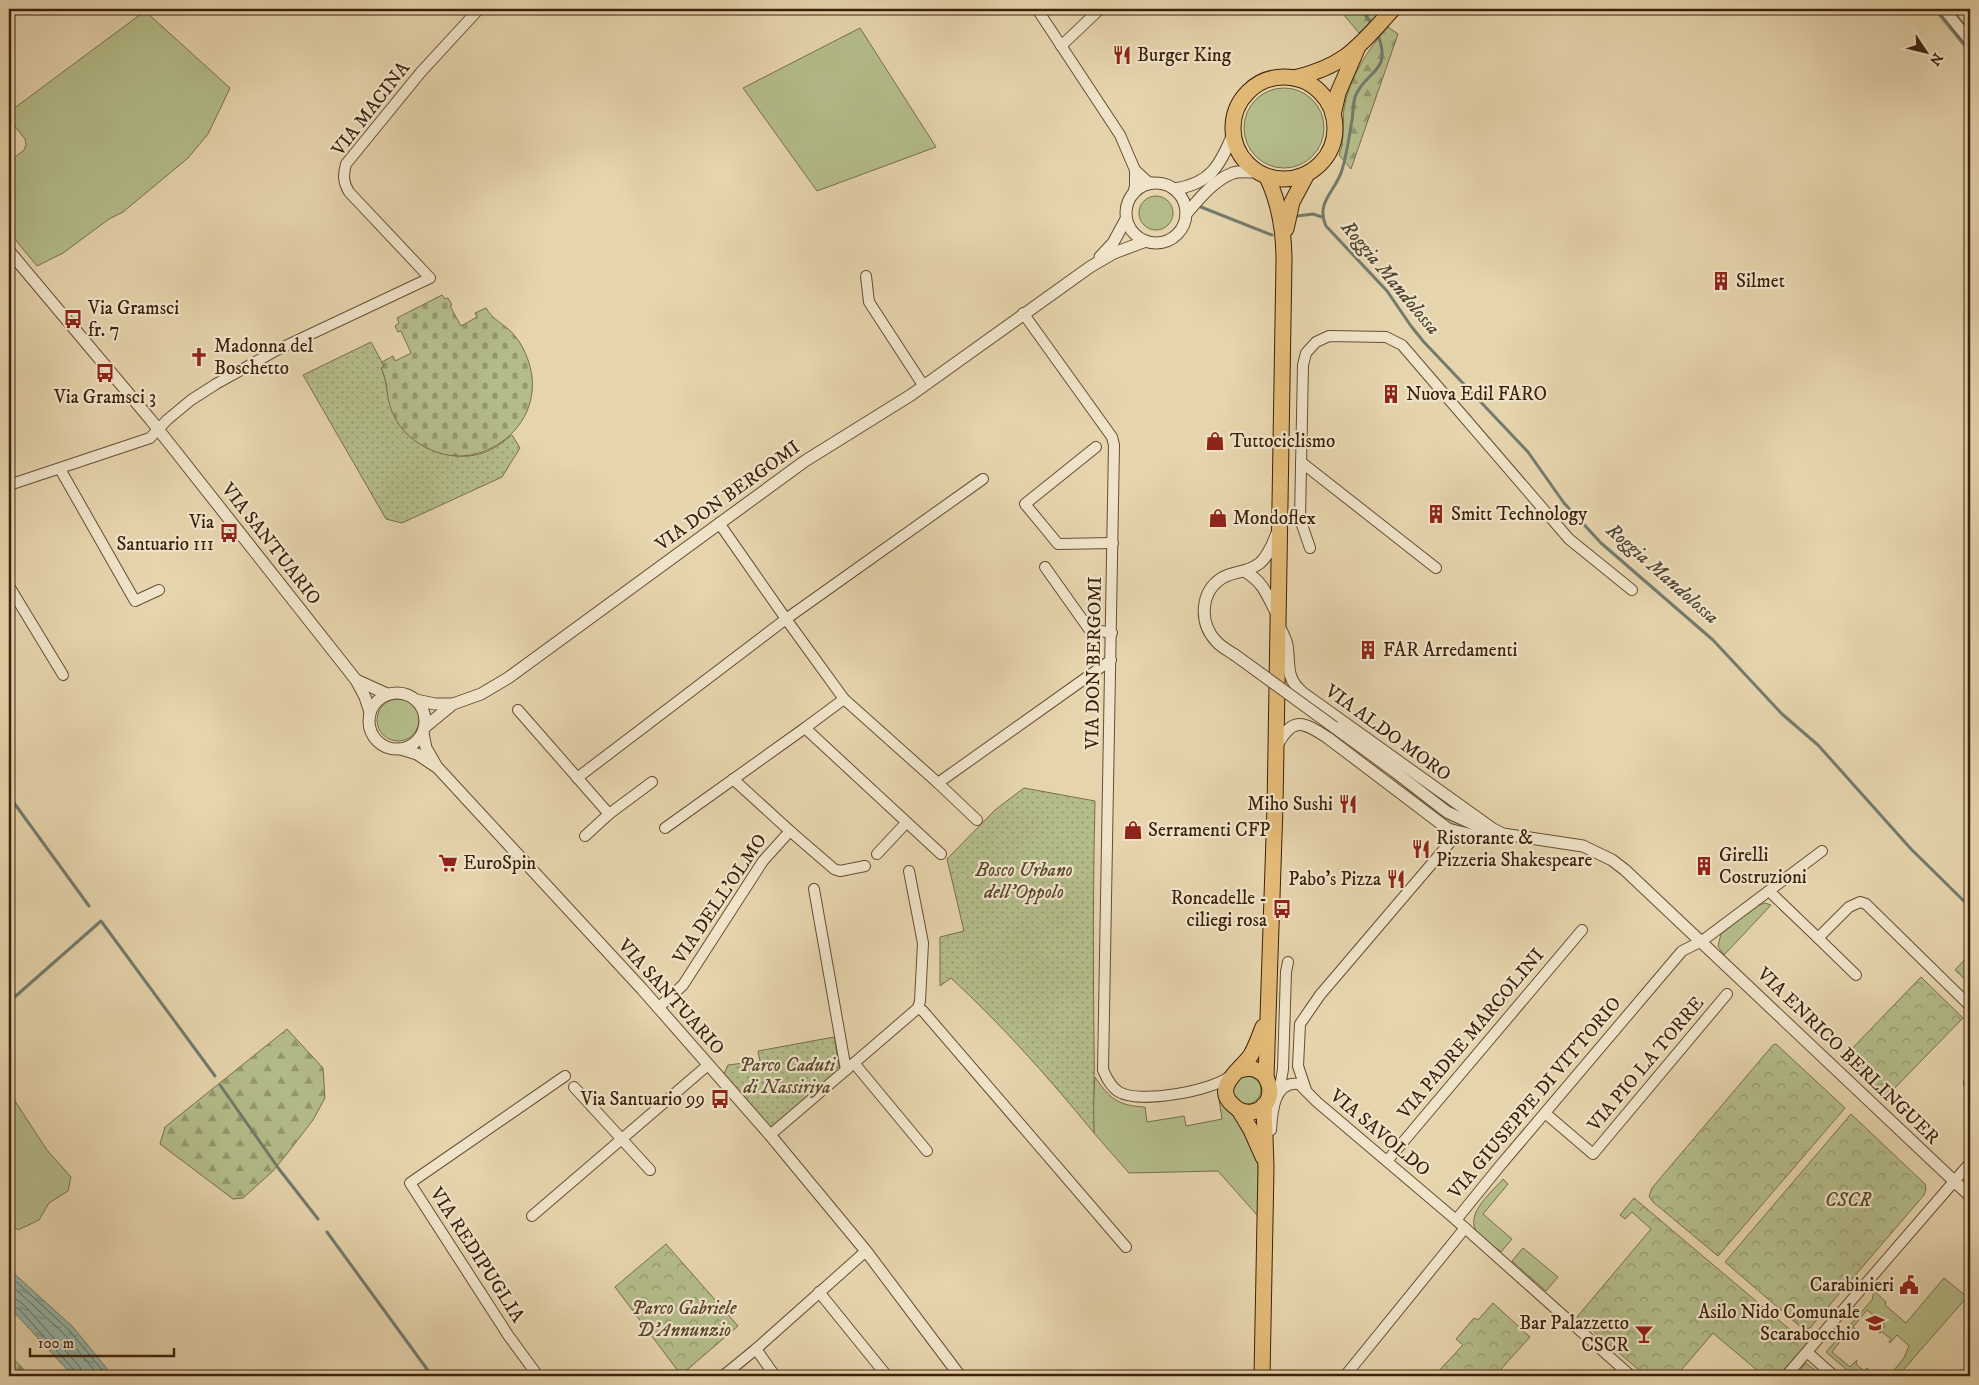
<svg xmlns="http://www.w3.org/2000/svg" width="1979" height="1385" font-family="'IM FELL DW Pica',serif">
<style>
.grass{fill:#b4bd8a;stroke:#786e4b}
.forest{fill:url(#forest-firs);stroke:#786e4b}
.cemetery{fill:url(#cemetery-stones);stroke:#786e4b}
.park{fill:url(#park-crowns);stroke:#786e4b}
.garden{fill:url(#garden-dots);stroke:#786e4b}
.water{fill:url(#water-ripples);stroke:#727b6d}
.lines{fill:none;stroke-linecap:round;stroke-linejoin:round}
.shore{stroke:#696c5c;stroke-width:1}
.stream{stroke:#727b6d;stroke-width:3}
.minor-casing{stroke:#664d34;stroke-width:12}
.tertiary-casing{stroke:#664d34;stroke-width:13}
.primary-casing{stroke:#3c200c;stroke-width:17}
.minor{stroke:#efe3c9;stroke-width:10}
.tertiary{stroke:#efe3c9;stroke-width:11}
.primary{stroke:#e3ba76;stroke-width:15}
.tertiary-bridge-casing{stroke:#664d34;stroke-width:13;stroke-linecap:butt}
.tertiary-bridge{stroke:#efe3c9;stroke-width:11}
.labels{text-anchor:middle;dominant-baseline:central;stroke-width:4.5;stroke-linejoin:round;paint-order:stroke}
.poi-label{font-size:19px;fill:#3c200c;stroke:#efe3c9;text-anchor:start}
.street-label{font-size:19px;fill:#3c200c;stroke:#efe3c9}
.park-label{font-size:19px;font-style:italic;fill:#5a472c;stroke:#efe3c9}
.water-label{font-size:20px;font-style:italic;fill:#524634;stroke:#efe3c9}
</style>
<defs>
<pattern id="forest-firs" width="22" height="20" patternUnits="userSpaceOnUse" patternTransform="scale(1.25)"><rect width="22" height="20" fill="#b4bd8a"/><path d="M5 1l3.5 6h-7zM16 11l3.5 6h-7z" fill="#94996f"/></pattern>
<pattern id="cemetery-stones" width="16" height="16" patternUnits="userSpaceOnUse" patternTransform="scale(1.25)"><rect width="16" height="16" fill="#b4bd8a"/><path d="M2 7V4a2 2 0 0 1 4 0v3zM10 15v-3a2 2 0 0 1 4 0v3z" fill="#94996f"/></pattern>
<pattern id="park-crowns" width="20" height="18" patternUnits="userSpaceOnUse" patternTransform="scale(1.25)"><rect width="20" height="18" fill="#b4bd8a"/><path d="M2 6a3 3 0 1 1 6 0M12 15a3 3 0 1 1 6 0" fill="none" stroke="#94996f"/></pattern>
<pattern id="garden-dots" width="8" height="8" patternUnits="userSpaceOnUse" patternTransform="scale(1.25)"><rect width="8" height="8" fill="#b4bd8a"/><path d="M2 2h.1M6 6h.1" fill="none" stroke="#94996f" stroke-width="1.8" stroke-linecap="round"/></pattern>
<pattern id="water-ripples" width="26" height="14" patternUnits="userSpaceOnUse" patternTransform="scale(1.25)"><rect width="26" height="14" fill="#96b8ad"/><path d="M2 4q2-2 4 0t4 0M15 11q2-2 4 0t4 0" fill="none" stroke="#7c958b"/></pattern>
</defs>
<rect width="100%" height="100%" fill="#e6d4ac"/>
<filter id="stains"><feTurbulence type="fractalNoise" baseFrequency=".004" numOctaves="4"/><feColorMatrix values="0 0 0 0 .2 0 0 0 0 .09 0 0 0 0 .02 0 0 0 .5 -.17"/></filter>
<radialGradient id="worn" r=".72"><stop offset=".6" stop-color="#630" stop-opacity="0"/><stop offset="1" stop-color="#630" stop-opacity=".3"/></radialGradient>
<g class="grass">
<polygon points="145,11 230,88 208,134 188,158 123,212 109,219 63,253 37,266 9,232 9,162 24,150 26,145 25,139 9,119 9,112"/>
<polygon points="860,28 936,147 817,191 743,88"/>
<circle cx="1284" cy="128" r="40"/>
<circle cx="1156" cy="213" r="17"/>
<circle cx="398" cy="720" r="21"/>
<path d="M1405,787H1406L1462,824L1458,827C1438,822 1421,801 1405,787Z"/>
<polygon points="1765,903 1771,905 1724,955 1718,946 1721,934 1757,906"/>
<circle cx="1247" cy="1090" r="14"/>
<path d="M1095,1077C1109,1098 1118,1106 1145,1107L1147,1122L1184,1116L1186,1126L1222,1119L1219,1100L1239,1119L1259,1165L1260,1213L1257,1215L1218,1171L1129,1173L1094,1133L1093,1104Z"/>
<polygon points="9,1092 47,1150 71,1177 68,1191 49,1203 39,1220 18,1230 9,1222"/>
<path d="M1503,1179L1508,1184L1483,1214L1512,1239L1501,1252C1494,1246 1483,1239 1477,1232C1464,1214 1493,1191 1503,1179Z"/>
<polygon points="1523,1248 1558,1277 1546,1291 1512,1261"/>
<polygon points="1944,1278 1967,1297 1898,1376 1889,1376 1904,1358 1909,1346 1897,1335 1890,1343 1889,1342 1891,1339 1882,1332 1879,1333 1885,1325 1867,1310 1853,1327 1860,1333 1853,1341 1845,1335 1832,1352 1850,1367 1857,1360 1856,1364 1864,1371 1867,1368 1868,1370 1862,1376 1854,1376 1826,1352 1872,1300 1874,1291 1886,1302 1885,1305 1906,1323"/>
<polygon points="1806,1363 1822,1376 1807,1376 1804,1374 1802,1376 1795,1376"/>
</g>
<g class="forest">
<polygon points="1339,9 1373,9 1377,16 1359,33"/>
<path d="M1388,27L1398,34L1351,169L1339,155C1345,139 1342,125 1344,109C1349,78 1368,49 1388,27Z"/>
<polygon points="287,1029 323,1068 325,1098 313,1120 286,1155 273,1171 243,1198 233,1199 160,1144 165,1127"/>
<polygon points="9,1354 30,1376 9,1376"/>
</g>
<path class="cemetery" d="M442,295L445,299L448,298L452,305L450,306L461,326L477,317L475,313L486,308C493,319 497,320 507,328C518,337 525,350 529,363C551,433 462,487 409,436C400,428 392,417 389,405C385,390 388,383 381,368L384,366L382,362L393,356L395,361L411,353L401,331L398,332L395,326L399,323L397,318Z"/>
<g class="park">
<polygon points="1970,954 1970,984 1955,970"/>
<polygon points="1921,977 1963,1018 1885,1098 1843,1058"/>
<polygon points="1776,1044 1845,1108 1718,1256 1653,1202 1649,1196 1652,1188 1773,1045"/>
<polygon points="1851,1114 1925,1184 1926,1189 1924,1195 1810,1328 1803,1329 1725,1262"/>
<polygon points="1634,1198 1807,1344 1779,1376 1764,1376 1713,1333 1676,1376 1646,1376 1577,1317 1651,1229 1632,1212 1625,1219 1620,1215"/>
<polygon points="666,1244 738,1326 681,1375 615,1287"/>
<polygon points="1493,1303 1530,1337 1501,1369 1509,1376 1434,1376 1463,1345 1456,1339 1474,1318 1478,1320"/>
</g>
<g class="garden">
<path d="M371,342L384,366L381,368C389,385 385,399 394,416C409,447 450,464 483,453C494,449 503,442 512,435L520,448L502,477L402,523L386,519L303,375Z"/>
<path d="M1024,788L1095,801C1093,881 1093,961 1094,1041C1095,1072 1093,1102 1094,1133C1049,1078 1003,1026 951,978L940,986V937L964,931L947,859L995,810Z"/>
<polygon points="834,1037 840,1071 771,1128 723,1076 728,1065 760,1061 758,1051"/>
</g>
<polygon class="water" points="9,1269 73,1327 113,1376 73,1376 15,1313 9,1308"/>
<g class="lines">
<g class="shore">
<polyline points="9,1275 70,1331 107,1376"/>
<polyline points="9,1283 65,1335 99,1376"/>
<polyline points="9,1298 16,1299 24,1305 80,1367 83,1376"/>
<polyline points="9,1304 19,1309 75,1371 76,1376"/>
</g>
<g class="stream">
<polyline points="1361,9 1373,26"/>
<polyline points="1935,9 1970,52"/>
<polyline points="1951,9 1970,33"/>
<path d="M1377,33C1394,73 1365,70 1355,97C1353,105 1353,113 1352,120C1349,137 1347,154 1342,170C1336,191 1315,202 1326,226L1387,291L1411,326L1423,341L1528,452L1564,503L1601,543L1713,640L1782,714L1818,745L1911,849L1970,907"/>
<polyline points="1201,207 1272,235"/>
<polyline points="1297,216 1313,214 1322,217"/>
<polyline points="9,796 89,906"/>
<polyline points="9,1002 101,921 215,1076"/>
<polyline points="220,1085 279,1169 318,1219"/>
<polyline points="327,1232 432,1376"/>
</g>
<g class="minor-casing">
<g id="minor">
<polyline points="1037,9 1120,135 1135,170 1135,186 1133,194"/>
<polyline points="1944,9 1970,41"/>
<polyline points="1061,46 1100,9"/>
<polyline points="1135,170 1148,182 1154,183"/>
<polyline points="866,276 869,302 923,385"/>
<path d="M1023,313L1112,437L1114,445L1103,1070C1107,1079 1111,1087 1119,1092C1139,1104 1213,1091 1230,1076"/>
<polyline points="1096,447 1025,504 1058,544 1113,543"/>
<polyline points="1301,462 1436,568"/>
<polyline points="60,469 135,601 159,590"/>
<path d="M9,485L150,438L167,420L191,400L216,384L277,350L430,278L349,192C343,182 343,175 346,164L421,72L479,9"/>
<polyline points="719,523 786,619 844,699 938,783 977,820"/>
<polyline points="1310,548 1300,519 1303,365 1306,353 1316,342 1329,336 1386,337 1402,345 1569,539 1632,590"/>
<polyline points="1045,567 1089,629 1112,633"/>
<polyline points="9,586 63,675"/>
<polyline points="844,699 805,728 941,854"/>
<polyline points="518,710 609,814 652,782"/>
<polyline points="577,778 786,619 983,479"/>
<polyline points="733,779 790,831"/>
<polyline points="938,783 1111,660"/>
<polyline points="665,828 805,728"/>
<polyline points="585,836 609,814"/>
<polyline points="877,854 906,823"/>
<polyline points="909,871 923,943 920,1001 918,1008"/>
<polyline points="814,889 846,1070 918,1008 923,1011 1126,1247"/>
<polyline points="1769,891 1818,938 1849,907 1860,902 1866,904 1970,1006"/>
<polyline points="1818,938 1856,975"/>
<polyline points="658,1008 683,985 763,861 790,831 834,869 840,871 865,866"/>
<polyline points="854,1063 927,1151"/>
<polyline points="1969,1083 1970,1084"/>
<polyline points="574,1087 650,1170"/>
<polyline points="1302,1087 1317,1102 1456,1220"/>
<polyline points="1306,1090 1298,1066 1300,1024 1320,995 1458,833"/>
<polyline points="1279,1093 1283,1069 1286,972 1288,962"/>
<polyline points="1545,1113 1593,1154 1727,994"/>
<path d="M1271,1130C1272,1113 1274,1080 1299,1084"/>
<polyline points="770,1135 846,1070"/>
<polyline points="1387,1161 1582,930"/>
<polyline points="532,1216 708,1065"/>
<polyline points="819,1292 887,1376"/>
<polyline points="1807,1352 1834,1376"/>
<polyline points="538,1376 508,1335 410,1183 565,1076"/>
<polyline points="723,1376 756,1349"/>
<polyline points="775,1376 756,1349 866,1251"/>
<polyline points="1345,1376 1465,1228"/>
<polyline points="1631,1376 1456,1220 1499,1167 1682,951 1702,941 1822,851"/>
<polyline points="1786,1376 1970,1163"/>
</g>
</g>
<g class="tertiary-casing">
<g id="tertiary">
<circle cx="1156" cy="213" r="30"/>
<path d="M1174,189C1210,184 1220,166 1233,134"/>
<path d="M1186,214C1199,199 1214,180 1233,173C1240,171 1249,172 1256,172"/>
<polyline points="9,251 150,419 356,680 365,697 370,712"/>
<polyline points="1100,257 1113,243 1126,219"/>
<path d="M1246,572C1265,584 1267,596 1278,616"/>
<path d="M1279,626C1282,632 1286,639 1287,645C1290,665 1285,678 1303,693L1493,829L1503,834L1583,846L1612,860L1625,870L1970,1196"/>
<path d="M1235,655C1229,651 1221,647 1216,641C1199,623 1200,592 1222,578C1235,570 1246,574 1260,563C1269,555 1273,543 1277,533"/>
<polyline points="356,680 387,694"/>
<circle cx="397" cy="721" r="28"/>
<polyline points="416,700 435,704 453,704"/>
<polyline points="425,727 453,704 481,694 508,678 805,461 911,395 1090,267 1114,253 1146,241"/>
<polyline points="1334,727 1394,771 1447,812 1484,829"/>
<polyline points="423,733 426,748 437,767 642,989 770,1135 866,1251 960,1376"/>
<path d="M1276,747C1293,716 1302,721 1328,738L1448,829L1472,835L1506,837"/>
<polyline points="401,749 417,754 435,766"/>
</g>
</g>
<g class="primary-casing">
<g id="primary">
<circle cx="1284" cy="128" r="51"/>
<path d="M1294,78C1346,66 1359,46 1393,9"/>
<polyline points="1333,115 1338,93 1357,49"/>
<polyline points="1286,229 1292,202 1307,174"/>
<path d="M1237,1071C1272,1057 1282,1107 1252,1112C1245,1113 1238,1110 1234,1106C1211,1087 1241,1070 1251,1055C1256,1046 1259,1037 1263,1027"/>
<path d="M1266,1077L1275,807L1284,261C1284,231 1280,204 1267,177"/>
<polyline points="1239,1110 1251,1130 1263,1157"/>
<polyline points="1262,1376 1266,1168 1264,1105"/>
</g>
</g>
<use href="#minor" class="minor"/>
<use href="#tertiary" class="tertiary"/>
<use href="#primary" class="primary"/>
<g class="tertiary-bridge-casing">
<polyline id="tertiary-bridge" points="1235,655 1334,727"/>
</g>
<use href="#tertiary-bridge" class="tertiary-bridge"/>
</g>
<defs>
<g id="restaurant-bare" transform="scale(1.5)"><path d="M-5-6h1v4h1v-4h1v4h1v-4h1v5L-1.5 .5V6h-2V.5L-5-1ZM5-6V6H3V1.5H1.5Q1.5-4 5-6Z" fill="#8f2418" stroke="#efe3c9" stroke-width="2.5" paint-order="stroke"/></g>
<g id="building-bare" transform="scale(1.5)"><path d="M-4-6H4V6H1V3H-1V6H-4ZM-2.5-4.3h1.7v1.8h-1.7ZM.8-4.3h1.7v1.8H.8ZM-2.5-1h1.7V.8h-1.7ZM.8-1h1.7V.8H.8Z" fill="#8f2418" stroke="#efe3c9" stroke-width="2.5" paint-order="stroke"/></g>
<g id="bus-bare" transform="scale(1.5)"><path d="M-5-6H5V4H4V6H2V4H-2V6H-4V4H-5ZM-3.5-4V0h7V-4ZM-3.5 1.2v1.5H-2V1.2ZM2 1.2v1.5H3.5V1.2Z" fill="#8f2418" stroke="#efe3c9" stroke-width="2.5" paint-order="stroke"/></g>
<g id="church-bare" transform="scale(1.5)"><path d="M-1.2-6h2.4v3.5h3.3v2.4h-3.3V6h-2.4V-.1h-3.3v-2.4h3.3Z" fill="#8f2418" stroke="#efe3c9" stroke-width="2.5" paint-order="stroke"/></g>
<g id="shop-bare" transform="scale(1.5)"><path d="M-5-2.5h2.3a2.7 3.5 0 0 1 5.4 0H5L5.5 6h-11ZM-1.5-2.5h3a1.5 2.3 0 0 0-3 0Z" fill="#8f2418" stroke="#efe3c9" stroke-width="2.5" paint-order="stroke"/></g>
<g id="supermarket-bare" transform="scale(1.5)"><path d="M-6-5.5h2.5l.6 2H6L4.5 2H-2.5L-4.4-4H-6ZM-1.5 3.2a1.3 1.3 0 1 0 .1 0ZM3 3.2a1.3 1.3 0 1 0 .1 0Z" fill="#8f2418" stroke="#efe3c9" stroke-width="2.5" paint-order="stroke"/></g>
<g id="civic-bare" transform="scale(1.5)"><path d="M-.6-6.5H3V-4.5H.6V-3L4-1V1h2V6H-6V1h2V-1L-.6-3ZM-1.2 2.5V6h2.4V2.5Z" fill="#8f2418" stroke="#efe3c9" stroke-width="2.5" paint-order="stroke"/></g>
<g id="school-bare" transform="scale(1.5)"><path d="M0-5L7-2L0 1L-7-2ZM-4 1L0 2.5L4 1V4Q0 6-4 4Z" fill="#8f2418" stroke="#efe3c9" stroke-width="2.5" paint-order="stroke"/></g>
<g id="bar-bare" transform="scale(1.5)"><path d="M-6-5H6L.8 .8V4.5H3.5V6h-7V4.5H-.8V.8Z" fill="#8f2418" stroke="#efe3c9" stroke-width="2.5" paint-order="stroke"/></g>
</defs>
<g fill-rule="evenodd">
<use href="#restaurant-bare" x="1122" y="55"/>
<use href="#building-bare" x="1721" y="281"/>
<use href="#bus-bare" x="73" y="319"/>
<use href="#church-bare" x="199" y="357"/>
<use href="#bus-bare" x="105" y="373"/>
<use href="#building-bare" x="1391" y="394"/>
<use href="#shop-bare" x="1215" y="441"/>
<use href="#building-bare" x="1436" y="514"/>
<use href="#shop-bare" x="1218" y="518"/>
<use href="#bus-bare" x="229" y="533"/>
<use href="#building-bare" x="1368" y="650"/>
<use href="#restaurant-bare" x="1348" y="804"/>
<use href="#shop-bare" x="1133" y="830"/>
<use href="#restaurant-bare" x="1421" y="849"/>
<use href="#supermarket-bare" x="448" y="863"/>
<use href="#building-bare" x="1704" y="866"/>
<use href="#restaurant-bare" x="1396" y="879"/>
<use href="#bus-bare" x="1282" y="909"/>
<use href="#bus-bare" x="720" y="1099"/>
<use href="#civic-bare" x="1909" y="1285"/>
<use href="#school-bare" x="1875" y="1323"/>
<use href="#bar-bare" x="1644" y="1334"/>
</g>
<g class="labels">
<g class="poi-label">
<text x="1137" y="55">Burger King</text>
<text x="1736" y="281">Silmet</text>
<text x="88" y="308">Via Gramsci<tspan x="88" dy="22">fr. 7</tspan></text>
<text x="214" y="346">Madonna del<tspan x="214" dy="22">Boschetto</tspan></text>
<text x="1406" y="394">Nuova Edil FARO</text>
<text x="105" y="397" text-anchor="middle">Via Gramsci 3</text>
<text x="1230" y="441">Tuttociclismo</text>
<text x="1451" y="514">Smitt Technology</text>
<text x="1233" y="518">Mondoflex</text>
<text x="214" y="522" text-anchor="end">Via<tspan x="214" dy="22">Santuario 111</tspan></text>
<text x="1383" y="650">FAR Arredamenti</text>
<text x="1333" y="804" text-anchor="end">Miho Sushi</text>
<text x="1148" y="830">Serramenti CFP</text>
<text x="1436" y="838">Ristorante &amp;<tspan x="1436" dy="22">Pizzeria Shakespeare</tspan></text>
<text x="1719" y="855">Girelli<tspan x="1719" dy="22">Costruzioni</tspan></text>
<text x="463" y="863">EuroSpin</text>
<text x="1381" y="879" text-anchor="end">Pabo's Pizza</text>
<text x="1267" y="898" text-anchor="end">Roncadelle -<tspan x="1267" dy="22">ciliegi rosa</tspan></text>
<text x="705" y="1099" text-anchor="end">Via Santuario 99</text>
<text x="1894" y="1285" text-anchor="end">Carabinieri</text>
<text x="1860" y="1312" text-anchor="end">Asilo Nido Comunale<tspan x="1860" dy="22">Scarabocchio</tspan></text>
<text x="1629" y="1323" text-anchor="end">Bar Palazzetto<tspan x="1629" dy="22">CSCR</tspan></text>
</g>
<g class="street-label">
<text transform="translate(371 109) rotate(-52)">VIA MACINA</text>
<text transform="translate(728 496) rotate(-36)">VIA DON BERGOMI</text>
<text transform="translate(271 544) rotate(52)">VIA SANTUARIO</text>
<text transform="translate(1094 663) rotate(-89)">VIA DON BERGOMI</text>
<text transform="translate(1388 733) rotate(36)">VIA ALDO MORO</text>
<text transform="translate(720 899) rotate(-56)">VIA DELL'OLMO</text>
<text transform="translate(671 997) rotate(48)">VIA SANTUARIO</text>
<text transform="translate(1471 1034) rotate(-50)">VIA PADRE MARCOLINI</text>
<text transform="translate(1848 1056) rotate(44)">VIA ENRICO BERLINGUER</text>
<text transform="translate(1646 1064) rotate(-50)">VIA PIO LA TORRE</text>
<text transform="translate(1535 1098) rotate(-50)">VIA GIUSEPPE DI VITTORIO</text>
<text transform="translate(1380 1133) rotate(40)">VIA SAVOLDO</text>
<text transform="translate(477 1255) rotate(57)">VIA REDIPUGLIA</text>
</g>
<g class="park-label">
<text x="1024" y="870">Bosco Urbano<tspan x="1024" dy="22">dell'Oppolo</tspan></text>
<text x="787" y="1065">Parco Caduti<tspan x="787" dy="22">di Nassiriya</tspan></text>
<text x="1848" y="1200">CSCR</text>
<text x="684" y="1308">Parco Gabriele<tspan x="684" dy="22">D'Annunzio</tspan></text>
</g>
<g class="water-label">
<text transform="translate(1390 278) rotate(50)">Roggia Mandolossa</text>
<text transform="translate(1662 574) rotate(41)">Roggia Mandolossa</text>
</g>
</g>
<rect width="1979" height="1385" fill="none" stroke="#e6d4ac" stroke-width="30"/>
<rect x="10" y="10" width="1959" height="1365" fill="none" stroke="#3c200c" stroke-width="2.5"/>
<rect x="15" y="15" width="1949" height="1355" fill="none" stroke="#3c200c"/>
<g transform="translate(1926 52) rotate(125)" stroke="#efe3c9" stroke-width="4" paint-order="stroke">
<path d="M0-4L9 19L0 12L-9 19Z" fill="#3c200c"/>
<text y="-8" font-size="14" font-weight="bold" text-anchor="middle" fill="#3c200c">N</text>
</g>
<path d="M30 1348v8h144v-8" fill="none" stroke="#3c200c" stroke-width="2.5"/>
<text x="38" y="1348" font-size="15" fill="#3c200c" stroke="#efe3c9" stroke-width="4" paint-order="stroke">100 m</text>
<rect width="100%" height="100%" filter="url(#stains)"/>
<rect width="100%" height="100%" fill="url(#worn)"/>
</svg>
